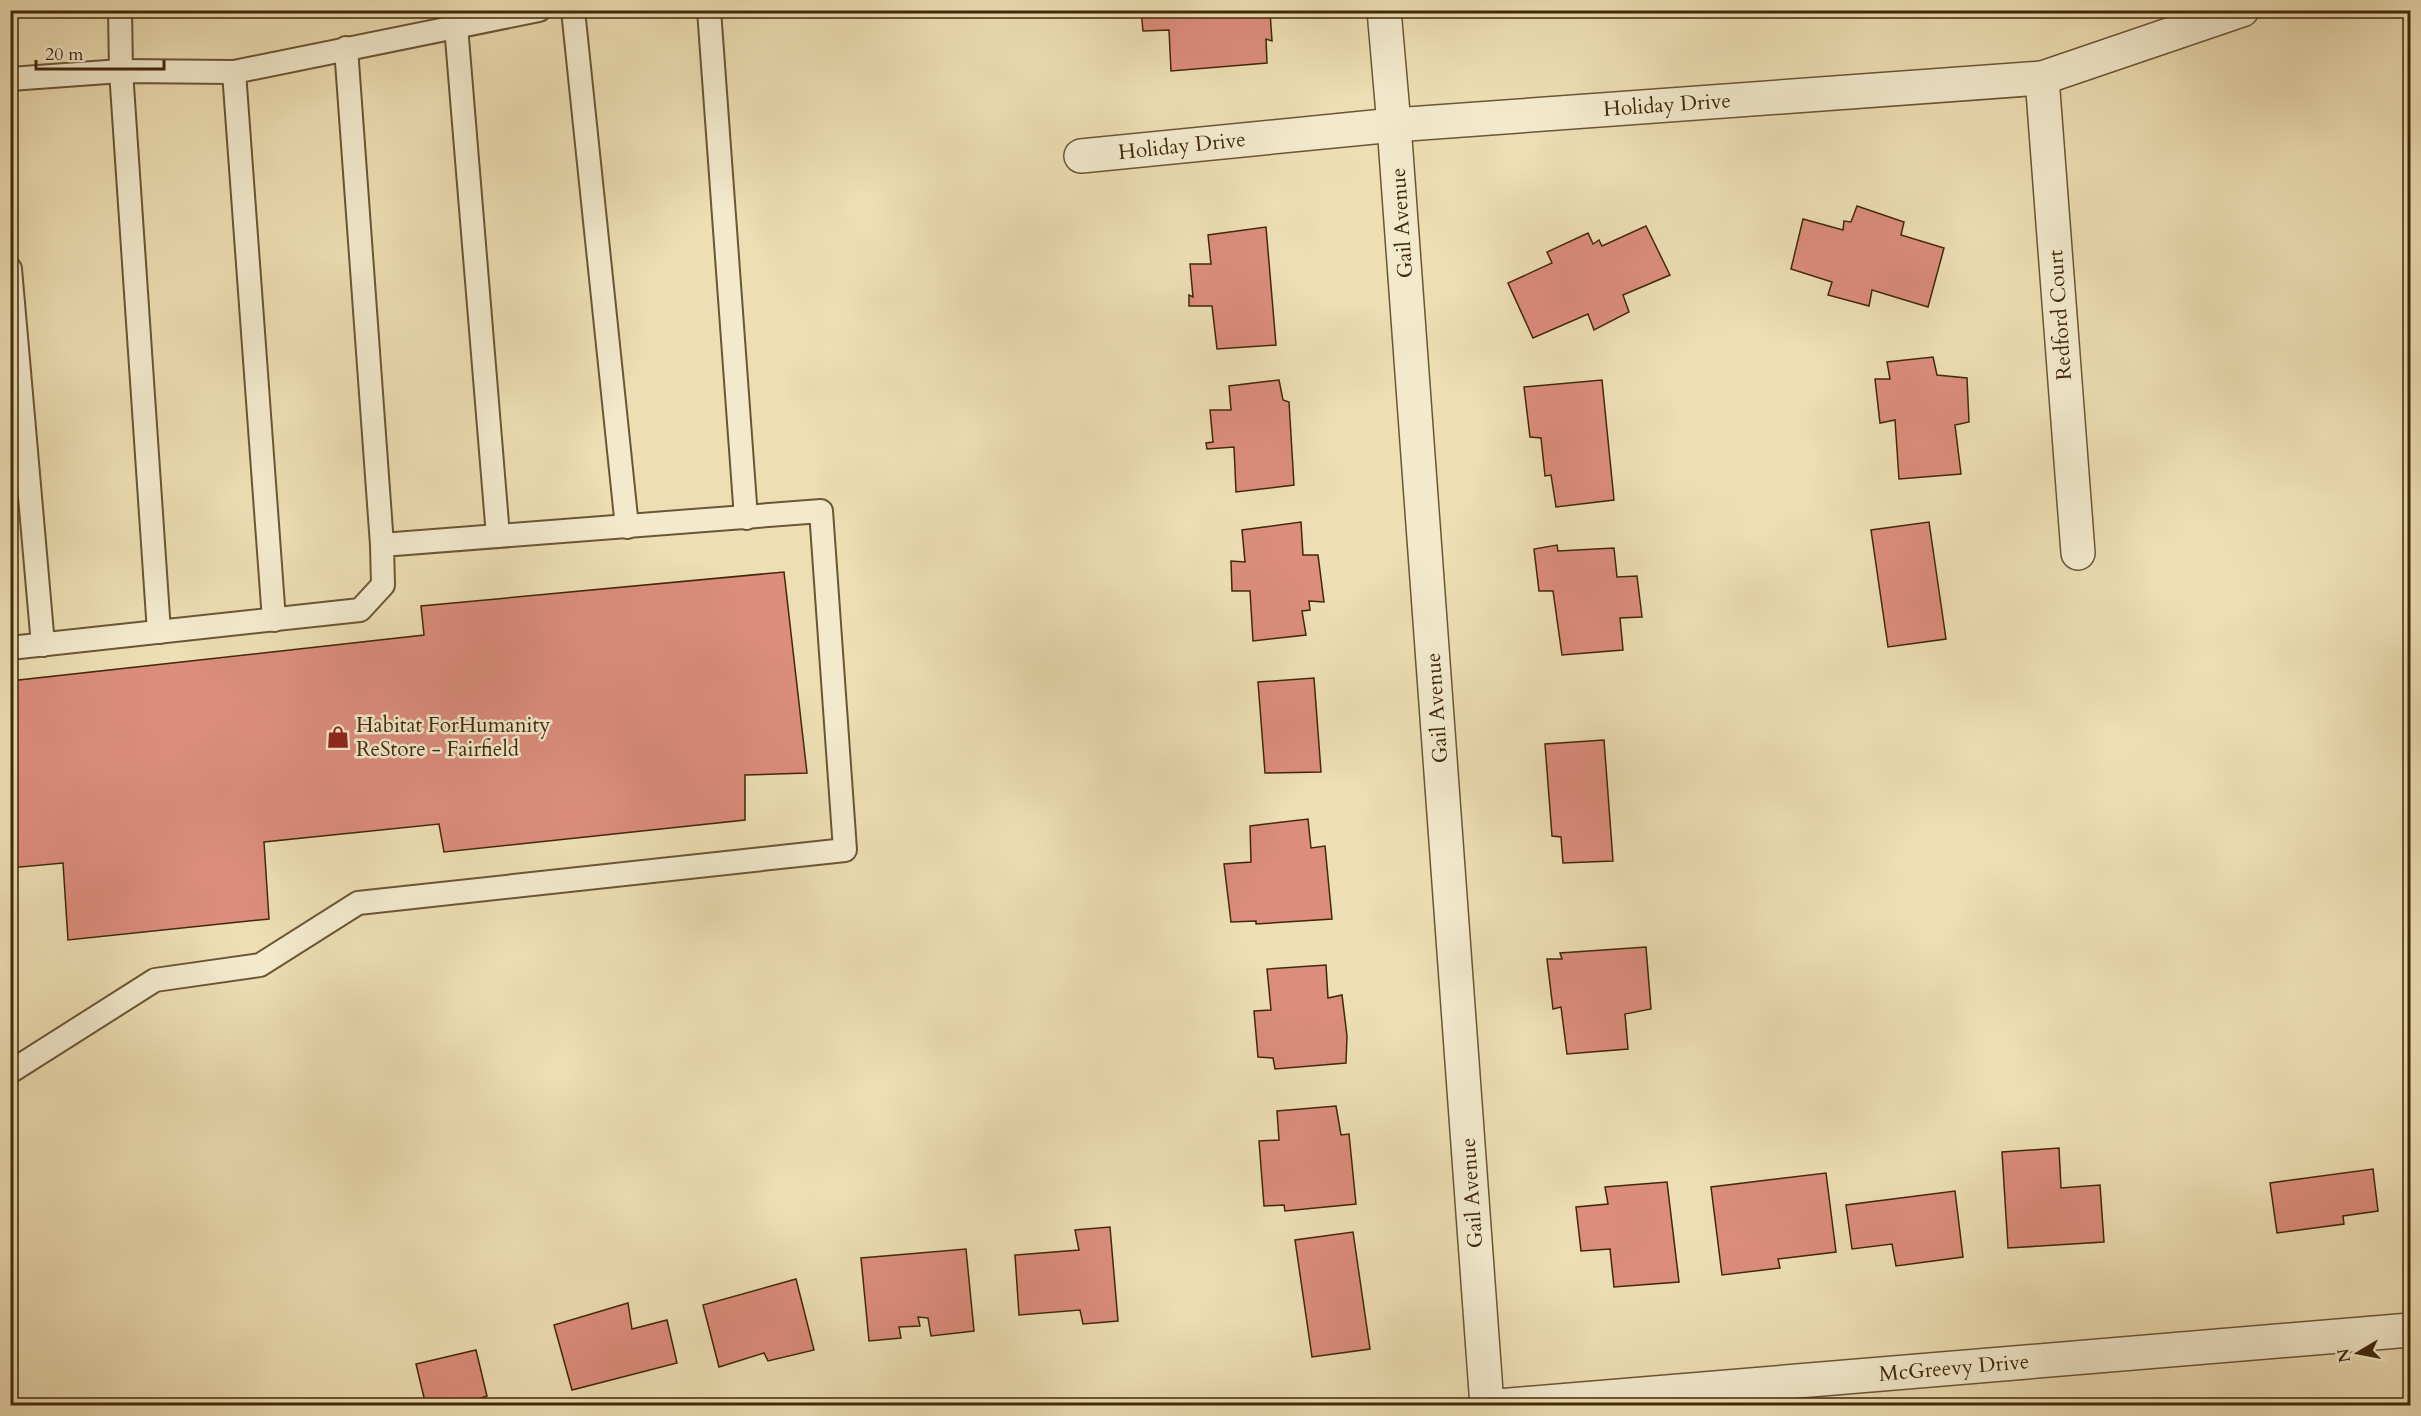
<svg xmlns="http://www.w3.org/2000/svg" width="2421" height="1416" font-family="Cardo,serif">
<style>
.building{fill:#dc8d7c;stroke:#402809;stroke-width:1.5}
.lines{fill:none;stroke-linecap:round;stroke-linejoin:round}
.service-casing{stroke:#6b5634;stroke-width:26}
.minor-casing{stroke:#6b5634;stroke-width:36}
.service{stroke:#f3eace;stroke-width:22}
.minor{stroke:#f3eace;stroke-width:33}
.labels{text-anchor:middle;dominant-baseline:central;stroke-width:5;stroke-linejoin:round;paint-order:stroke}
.street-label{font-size:21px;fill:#402809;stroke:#f3eace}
.poi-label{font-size:21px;fill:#402809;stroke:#f3eace;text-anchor:start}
</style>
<rect width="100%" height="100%" fill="#eddeb3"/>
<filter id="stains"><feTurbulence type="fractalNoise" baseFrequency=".00333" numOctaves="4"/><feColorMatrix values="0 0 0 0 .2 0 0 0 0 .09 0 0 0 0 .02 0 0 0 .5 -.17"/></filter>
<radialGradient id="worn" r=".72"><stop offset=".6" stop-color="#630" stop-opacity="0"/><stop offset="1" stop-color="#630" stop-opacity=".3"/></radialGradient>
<g class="building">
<polygon points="1141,10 1270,12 1272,41 1266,39 1267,63 1171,71 1169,30 1143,31"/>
<polygon points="1513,10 1580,10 1514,17"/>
<polygon points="1857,206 1904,222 1901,235 1944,248 1928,307 1872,290 1869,306 1828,295 1832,282 1791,269 1803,219 1843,230 1844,221 1851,222"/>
<polygon points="1646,226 1670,275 1623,295 1629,312 1594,330 1588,314 1533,338 1508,283 1552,263 1547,252 1588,233 1593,244 1599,240 1602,246"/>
<polygon points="1266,227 1276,345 1217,349 1212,306 1189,306 1189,295 1193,297 1190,264 1211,264 1208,235"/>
<polygon points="1933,357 1937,375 1967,378 1969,422 1955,425 1961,474 1899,479 1895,420 1880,423 1875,379 1890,379 1887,362"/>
<polygon points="1279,380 1283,400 1289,402 1294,485 1236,492 1234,447 1207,449 1206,443 1213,442 1210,410 1231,410 1229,386"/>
<polygon points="1602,380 1614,500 1556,507 1551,475 1545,476 1541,438 1530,437 1524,387"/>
<polygon points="1301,522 1303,555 1318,555 1324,602 1309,601 1310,610 1302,611 1306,635 1253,641 1250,591 1232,591 1231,561 1245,562 1242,530"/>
<polygon points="1929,522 1946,639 1888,647 1871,530"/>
<polygon points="1557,545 1558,551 1614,548 1617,577 1637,576 1642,617 1620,618 1623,650 1562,655 1553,591 1539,591 1534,549"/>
<polygon points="784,572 807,773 745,775 745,820 444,852 439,824 264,842 269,919 68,940 63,863 10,868 10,681 424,635 421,606"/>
<polygon points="1314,678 1321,772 1265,773 1258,682"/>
<polygon points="1604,740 1613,861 1563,863 1561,837 1552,836 1545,744"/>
<polygon points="1308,819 1311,848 1325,846 1332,919 1256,924 1256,921 1231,922 1224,864 1251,862 1250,826"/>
<polygon points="1646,947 1651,1009 1625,1014 1628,1049 1567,1054 1561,1007 1553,1009 1547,959 1562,959 1560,953"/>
<polygon points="1326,965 1328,998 1342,995 1347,1036 1346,1063 1275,1069 1273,1058 1258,1057 1254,1011 1271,1010 1267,969"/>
<polygon points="1336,1106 1341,1135 1349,1134 1356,1204 1285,1211 1284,1205 1264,1206 1259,1141 1279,1140 1277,1111"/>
<polygon points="2059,1148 2061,1188 2100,1185 2104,1242 2008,1248 2002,1152"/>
<polygon points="2373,1169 2378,1211 2343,1216 2344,1224 2277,1233 2270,1183"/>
<polygon points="1826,1173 1836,1252 1778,1259 1780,1268 1722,1275 1711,1187"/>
<polygon points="1667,1182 1679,1282 1614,1287 1610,1249 1581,1251 1576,1207 1608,1204 1605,1187"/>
<polygon points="1955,1191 1963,1257 1896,1266 1892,1244 1852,1249 1846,1205"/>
<polygon points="1110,1227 1118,1321 1083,1324 1080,1310 1019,1315 1015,1255 1079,1250 1075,1230"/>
<polygon points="1353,1232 1370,1349 1312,1357 1295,1240"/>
<polygon points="966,1249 974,1331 931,1336 928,1318 918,1317 920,1326 899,1327 901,1338 869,1341 861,1258"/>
<polygon points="796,1279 814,1350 768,1361 764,1353 719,1367 703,1305"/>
<polygon points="628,1303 632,1329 667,1320 677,1363 572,1390 554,1325"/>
<polygon points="476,1350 487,1396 470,1402 471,1406 426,1406 416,1364"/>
</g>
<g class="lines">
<g class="service-casing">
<g id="service">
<polyline points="120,10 121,71 159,632"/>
<polyline points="573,10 627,527"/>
<polyline points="709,10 746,518"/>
<polyline points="456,26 498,536"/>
<polyline points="346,48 382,545"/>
<polyline points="234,72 274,620"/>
<polyline points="10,79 121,71 234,72 539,10"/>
<polyline points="10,269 43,645"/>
<polyline points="10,648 360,610 383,585 382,545 821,511 845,850 358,903 260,965 155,980 10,1072"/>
</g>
</g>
<g class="minor-casing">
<g id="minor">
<polyline points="1384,10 1394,125 1487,1406"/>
<polyline points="2042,78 2078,553"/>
<polyline points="1081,156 1394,125 2042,78 2242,10"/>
<polyline points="1498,1406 2410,1330"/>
</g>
</g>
<use href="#service" class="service"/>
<use href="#minor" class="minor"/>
</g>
<defs>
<g id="shop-bare" transform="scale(1.8)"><path d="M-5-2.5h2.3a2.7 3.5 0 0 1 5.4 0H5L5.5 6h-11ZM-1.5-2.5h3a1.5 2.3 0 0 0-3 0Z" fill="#8f2418" stroke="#f3eace" stroke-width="2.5" paint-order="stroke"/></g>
</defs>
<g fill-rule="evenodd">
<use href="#shop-bare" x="338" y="737"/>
</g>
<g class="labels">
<g class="street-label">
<text transform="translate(1667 105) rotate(-4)">Holiday Drive</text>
<text transform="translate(1182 146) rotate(-6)">Holiday Drive</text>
<text transform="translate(1402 223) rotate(-94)">Gail Avenue</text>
<text transform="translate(2060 315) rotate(-94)">Redford Court</text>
<text transform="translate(1437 708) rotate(-94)">Gail Avenue</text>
<text transform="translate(1472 1193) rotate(-94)">Gail Avenue</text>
<text transform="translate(1954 1368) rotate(-5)">McGreevy Drive</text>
</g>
<g class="poi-label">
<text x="356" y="725">Habitat ForHumanity<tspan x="356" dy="24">ReStore - Fairfield</tspan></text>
</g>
</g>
<rect width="2421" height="1416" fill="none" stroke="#eddeb3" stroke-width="36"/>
<rect x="12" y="12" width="2397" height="1392" fill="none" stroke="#402809" stroke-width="3"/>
<rect x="18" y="18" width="2385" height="1380" fill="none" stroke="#402809" stroke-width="1.5"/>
<g transform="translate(2358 1353) rotate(260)" stroke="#f3eace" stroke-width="4.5" paint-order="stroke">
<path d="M0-4.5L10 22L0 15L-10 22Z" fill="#402809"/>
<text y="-9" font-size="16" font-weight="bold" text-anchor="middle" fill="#402809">N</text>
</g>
<path d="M36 60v9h128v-9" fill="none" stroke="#402809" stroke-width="3"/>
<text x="45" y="60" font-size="18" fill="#402809" stroke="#f3eace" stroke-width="4.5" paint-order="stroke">20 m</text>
<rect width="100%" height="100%" filter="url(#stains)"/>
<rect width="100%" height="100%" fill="url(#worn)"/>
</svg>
